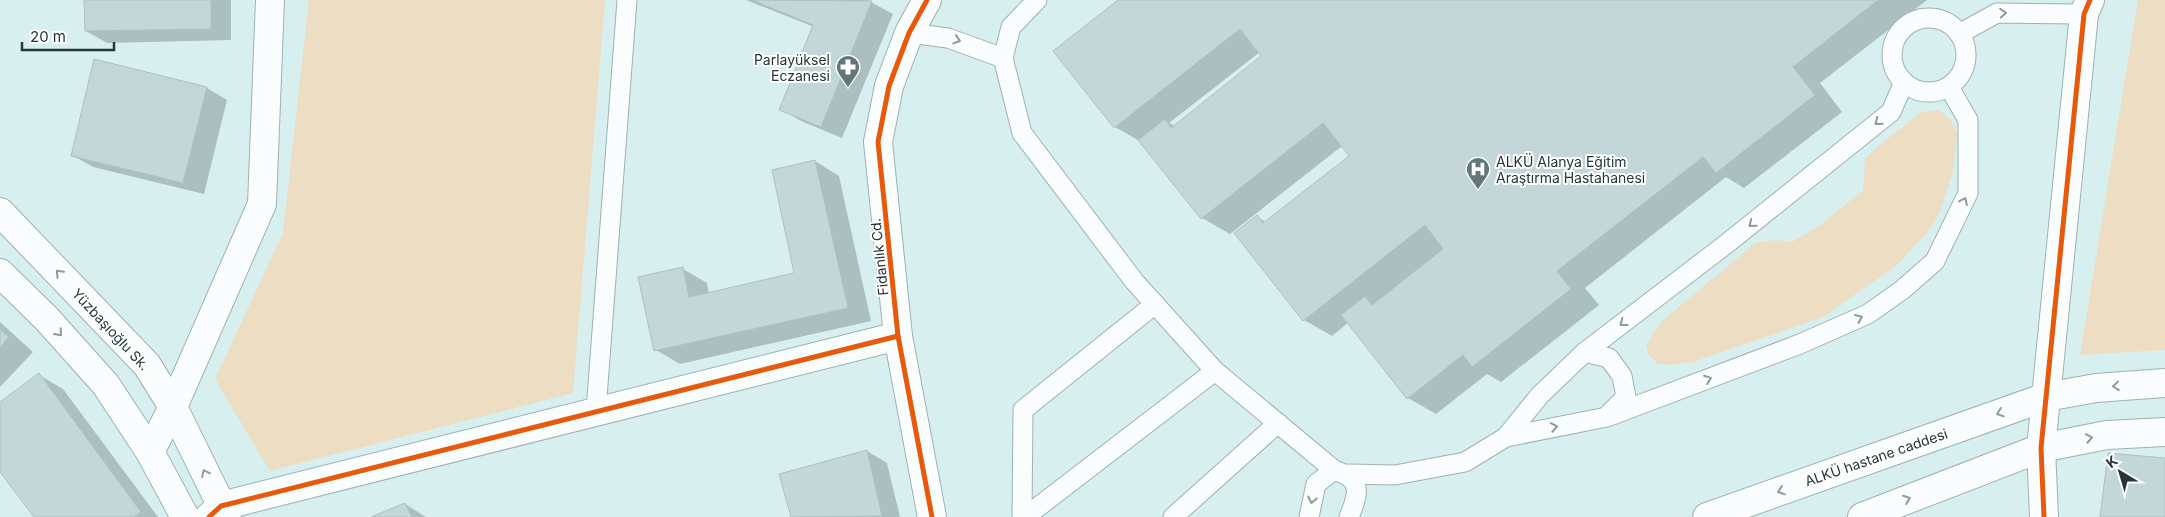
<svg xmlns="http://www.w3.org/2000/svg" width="2165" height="517" font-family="Inter,sans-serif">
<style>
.green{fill:#edddc2}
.shadow{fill:#0003;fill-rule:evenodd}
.building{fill:#c4d7d8;stroke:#aec0c1}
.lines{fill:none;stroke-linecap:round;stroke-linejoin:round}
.service-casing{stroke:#9fb1b1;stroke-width:21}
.minor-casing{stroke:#9fb1b1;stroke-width:30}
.service{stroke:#f9fdfd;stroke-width:19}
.minor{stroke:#f9fdfd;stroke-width:28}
.cycleway-casing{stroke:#fff;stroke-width:8}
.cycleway{stroke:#e8590c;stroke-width:5}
.oneway{stroke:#8f9a9a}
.labels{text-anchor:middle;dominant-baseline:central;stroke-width:4;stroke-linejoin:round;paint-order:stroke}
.poi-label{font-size:14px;fill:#253637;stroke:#fff;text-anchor:end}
.street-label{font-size:14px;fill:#253637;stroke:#fff}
</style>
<rect width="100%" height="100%" fill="#d8eff0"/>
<g class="green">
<polygon points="309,0 605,0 573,393 270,471 215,379 283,233"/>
<polygon points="2138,0 2165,0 2165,350 2080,355"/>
<polygon points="1939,110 1950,119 1957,133 1953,170 1942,207 1930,229 1896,266 1823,317 1693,362 1669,365 1657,363 1649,355 1646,345 1661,322 1755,243 1776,240 1792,242 1822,224 1863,190 1865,159 1878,146 1922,112"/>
</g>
<g class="shadow">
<polygon points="86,0 231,0 231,40 107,43 86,31"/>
<polygon points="746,0 867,0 893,14 842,138 801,121 781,109 814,27"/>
<path d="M1120,0H1927L1820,83L1842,112L1744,188L1726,177L1585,288L1599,305L1501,382L1487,374L1436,414L1408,398L1349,322L1332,336L1304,320L1257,217L1266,222L1350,156L1342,146L1230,234L1202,218L1143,143L1115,127L1055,51ZM1260,52L1263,57L1175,126L1169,123Z"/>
<polygon points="207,88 227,100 204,194 93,167 72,155"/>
<polygon points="815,161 839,176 871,321 680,364 656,350 683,269 707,283 709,294 796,274"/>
<polygon points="0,322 33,352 0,387"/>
<polygon points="39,375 63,389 158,517 35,517 0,470 0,403"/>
<polygon points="867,451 887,463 900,517 792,517 781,475"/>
<polygon points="405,504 426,517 374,517"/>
</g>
<g class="building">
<polygon points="84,0 211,0 211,29 85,31"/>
<polygon points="752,0 872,1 821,127 779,110 813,25"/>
<polygon points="1118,0 1878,0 1793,67 1815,95 1716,173 1703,157 1557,271 1571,289 1472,367 1463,355 1407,399 1341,315 1365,296 1372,305 1443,249 1425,225 1303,321 1234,233 1257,215 1263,223 1349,156 1323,123 1201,219 1138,140 1165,119 1171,128 1261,56 1240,29 1114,128 1053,51"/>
<polygon points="94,59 207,87 183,183 71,156"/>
<polygon points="815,160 848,308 654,351 638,277 683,267 689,297 794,273 772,170"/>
<polygon points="0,329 9,337 0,347"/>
<polygon points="39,373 141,512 134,517 34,517 0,472 0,402"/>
<polygon points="867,450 882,516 791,517 779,474"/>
<polygon points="2108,453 2165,458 2165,517 2100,517"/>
<polygon points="405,503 412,517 371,517"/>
</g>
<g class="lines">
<g class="service-casing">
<g id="service">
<polyline points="1037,0 1011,27 1003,58 1022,133 1134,281 1215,371 1334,470"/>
<circle cx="1929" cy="55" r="37"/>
<polyline points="909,33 948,38 1003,58"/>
<polyline points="1959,34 1997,13 2084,14"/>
<polyline points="1585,352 1609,358 1622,376 1626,397 1609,414"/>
<polyline points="596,411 627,0"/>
<polyline points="1506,437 1607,417 1800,344 1868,314 1902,290 1935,261 1968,193 1968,120 1949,87"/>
<polyline points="1348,474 1395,475 1465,462 1506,437 1540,395 1585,352 1725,245 1891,112 1904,82"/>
<polyline points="1022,517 1023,410 1155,304"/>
<polyline points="1025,517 1215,371"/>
<polyline points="1173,517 1278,423"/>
<path d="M1309,517L1316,484L1334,470C1363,479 1359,493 1349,517"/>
</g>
</g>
<g class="minor-casing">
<g id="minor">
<polyline points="927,0 909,33 889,86 878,142 898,336 932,517"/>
<polyline points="0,212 147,365 173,407 227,517"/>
<polyline points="0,273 47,319 106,385 150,452 185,517"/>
<polyline points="150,452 173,407 262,204 270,0"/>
<polyline points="209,517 221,506 898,336"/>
<polyline points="1707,517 2046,397 2096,388 2165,383"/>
<polyline points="1862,517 2041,448 2107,435 2165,432"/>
<polyline points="2044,517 2041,448 2084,14 2090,0"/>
</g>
</g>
<use href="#service" class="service"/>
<use href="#minor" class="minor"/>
<g class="cycleway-casing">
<g id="cycleway">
<polyline points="927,0 909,33 889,86 878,142 898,336 932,517"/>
<polyline points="209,517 221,506 898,336"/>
<polyline points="2044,517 2041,448 2084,14 2090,0"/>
</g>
</g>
<use href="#cycleway" class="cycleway"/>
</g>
<defs><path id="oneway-chevron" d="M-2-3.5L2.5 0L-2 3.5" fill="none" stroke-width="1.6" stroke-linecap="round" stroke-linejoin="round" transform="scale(1.25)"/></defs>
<g class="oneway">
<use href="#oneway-chevron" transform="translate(2003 13) rotate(-4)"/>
<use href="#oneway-chevron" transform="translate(957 40) rotate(18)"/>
<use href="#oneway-chevron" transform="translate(1878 122) rotate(141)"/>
<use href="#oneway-chevron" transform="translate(1964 201) rotate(-65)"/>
<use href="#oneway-chevron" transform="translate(1752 224) rotate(141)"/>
<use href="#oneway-chevron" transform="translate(59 273) rotate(-133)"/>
<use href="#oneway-chevron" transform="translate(1859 318) rotate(-24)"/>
<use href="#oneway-chevron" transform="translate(1623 323) rotate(143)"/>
<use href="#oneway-chevron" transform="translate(59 333) rotate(48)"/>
<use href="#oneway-chevron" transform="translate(1708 379) rotate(-21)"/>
<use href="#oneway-chevron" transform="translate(2116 386) rotate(176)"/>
<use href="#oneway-chevron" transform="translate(2000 413) rotate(161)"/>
<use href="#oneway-chevron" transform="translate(1554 427) rotate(-11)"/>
<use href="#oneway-chevron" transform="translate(2089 438) rotate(-11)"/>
<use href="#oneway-chevron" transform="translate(205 473) rotate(-116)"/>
<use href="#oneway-chevron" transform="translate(1781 491) rotate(161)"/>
<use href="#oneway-chevron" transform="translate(1907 499) rotate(-21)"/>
<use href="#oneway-chevron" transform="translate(1312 500) rotate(102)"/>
</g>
<defs>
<g id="pharmacy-pin" transform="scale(1.25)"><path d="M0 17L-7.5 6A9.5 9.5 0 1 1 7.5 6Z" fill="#647778" stroke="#fff"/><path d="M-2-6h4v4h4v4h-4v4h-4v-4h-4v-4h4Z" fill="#fff"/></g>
<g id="hospital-pin" transform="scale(1.25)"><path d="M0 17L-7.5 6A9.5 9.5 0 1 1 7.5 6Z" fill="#647778" stroke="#fff"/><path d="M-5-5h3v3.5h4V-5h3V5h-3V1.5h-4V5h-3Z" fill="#fff"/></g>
</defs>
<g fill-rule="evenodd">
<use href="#pharmacy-pin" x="848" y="67"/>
<use href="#hospital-pin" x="1478" y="169"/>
</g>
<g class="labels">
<g class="poi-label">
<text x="830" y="59">Parlayüksel<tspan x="830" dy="16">Eczanesi</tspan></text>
<text x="1496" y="161" text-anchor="start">ALKÜ Alanya Eğitim<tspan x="1496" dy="16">Araştırma Hastahanesi</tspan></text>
</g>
<g class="street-label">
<text transform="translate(879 257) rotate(-96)">Fidanlık Cd.</text>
<text transform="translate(111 329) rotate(47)">Yüzbaşıoğlu Sk.</text>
<text transform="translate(1876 457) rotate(-19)">ALKÜ hastane caddesi</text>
</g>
</g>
<g transform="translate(2120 472) rotate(322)" stroke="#ffffff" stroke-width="4" paint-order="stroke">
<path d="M0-4L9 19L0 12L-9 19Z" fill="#253637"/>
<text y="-8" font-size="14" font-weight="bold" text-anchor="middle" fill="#253637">K</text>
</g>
<path d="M22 42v8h92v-8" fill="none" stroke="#253637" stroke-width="2.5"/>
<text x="30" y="42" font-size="15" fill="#253637" stroke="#ffffff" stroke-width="4" paint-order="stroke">20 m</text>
</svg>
